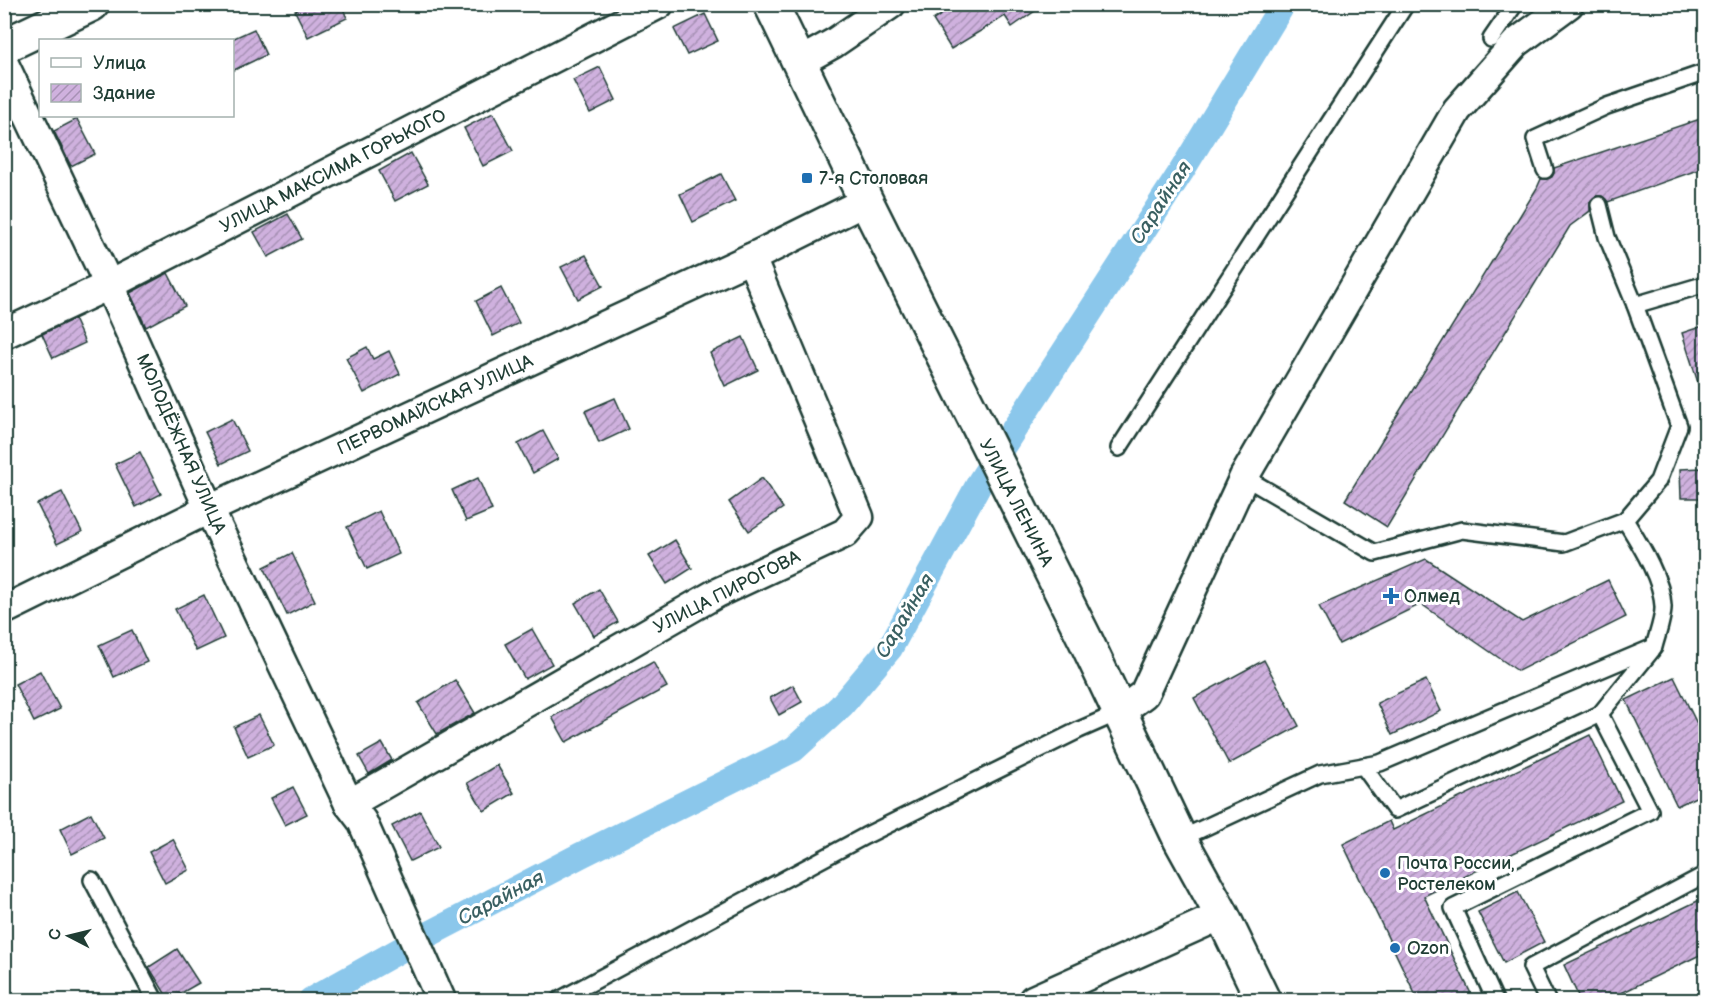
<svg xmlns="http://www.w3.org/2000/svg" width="1710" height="1005" font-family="'Balsamiq Sans',sans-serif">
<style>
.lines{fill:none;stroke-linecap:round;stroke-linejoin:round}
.canal{stroke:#8bc7eb;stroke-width:26}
.building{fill:url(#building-hatch);stroke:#1f3d34;stroke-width:1.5}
.service-casing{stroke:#1f3d34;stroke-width:20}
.minor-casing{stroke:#1f3d34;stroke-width:33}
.tertiary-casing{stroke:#1f3d34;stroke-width:38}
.secondary-casing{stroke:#1f3d34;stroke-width:38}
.service{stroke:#fff;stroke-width:15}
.minor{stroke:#fff;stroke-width:28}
.tertiary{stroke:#fff;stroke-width:33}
.secondary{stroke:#fff;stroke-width:33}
.poi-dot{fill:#1f6fb2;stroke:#fff;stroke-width:2}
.labels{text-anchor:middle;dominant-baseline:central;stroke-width:6;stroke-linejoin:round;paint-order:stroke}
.street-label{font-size:18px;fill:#1f3d34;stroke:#fff}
.poi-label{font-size:18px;fill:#1f3d34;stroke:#fff;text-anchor:start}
.water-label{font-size:20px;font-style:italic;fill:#3a6062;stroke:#fff}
</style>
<defs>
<pattern id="building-hatch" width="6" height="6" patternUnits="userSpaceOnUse" patternTransform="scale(1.5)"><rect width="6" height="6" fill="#cfb1de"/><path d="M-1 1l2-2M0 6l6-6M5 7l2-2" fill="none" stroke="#a791b5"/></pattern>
</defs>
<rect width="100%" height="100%" fill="#fff"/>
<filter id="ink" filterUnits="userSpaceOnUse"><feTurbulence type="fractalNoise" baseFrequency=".0167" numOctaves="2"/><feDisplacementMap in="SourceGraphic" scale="12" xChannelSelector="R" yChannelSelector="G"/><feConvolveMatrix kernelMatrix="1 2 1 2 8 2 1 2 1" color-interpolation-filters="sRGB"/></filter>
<g filter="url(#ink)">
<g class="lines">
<polyline class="canal" points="311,1000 418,940 581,855 794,749 841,706 890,648 981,480 1181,172 1283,4"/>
</g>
<g class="building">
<polygon points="308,4 341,4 347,18 308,37 295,11"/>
<polygon points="958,4 1045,4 1012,27 1005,16 951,49 933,20"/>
<polygon points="705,14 718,41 687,55 674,29"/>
<polygon points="254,29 266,55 232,71 232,39"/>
<polygon points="600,67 616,100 590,113 573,80"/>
<polygon points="493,113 513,151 483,166 464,128"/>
<polygon points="1706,117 1706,167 1608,202 1602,196 1596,196 1590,202 1590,211 1570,226 1387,527 1345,500 1537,188 1541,179 1547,179 1552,177 1554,173 1554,168"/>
<polygon points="77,119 95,154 71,166 54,131"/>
<polygon points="411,153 428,184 395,201 379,171"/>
<polygon points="721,174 735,201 693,222 680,194"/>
<polygon points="288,214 302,239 268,257 254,232"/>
<polygon points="586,255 603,286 578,299 561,267"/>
<polygon points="168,273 185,306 146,327 130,293"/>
<polygon points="501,288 519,323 493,336 476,301"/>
<polygon points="74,319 85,343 53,358 42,334"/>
<polygon points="1706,325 1706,392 1701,392 1682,333"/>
<polygon points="743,337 758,370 725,386 710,353"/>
<polygon points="367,347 373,359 389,351 400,374 364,393 346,358"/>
<polygon points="615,398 629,429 599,443 585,411"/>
<polygon points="232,419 248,451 221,464 205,432"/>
<polygon points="543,431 558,459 533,473 518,444"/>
<polygon points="140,452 161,494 136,507 115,464"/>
<polygon points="1703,468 1704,498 1681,498 1680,469"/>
<polygon points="478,478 492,510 466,521 452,490"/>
<polygon points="762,478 783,508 749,531 729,502"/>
<polygon points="62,492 82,532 57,544 37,504"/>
<polygon points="379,511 399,554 367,569 347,527"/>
<polygon points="675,540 692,568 667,584 649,556"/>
<polygon points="292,553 315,601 287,615 264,567"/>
<polygon points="1426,559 1522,622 1608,580 1626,617 1518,671 1421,604 1339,644 1319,606"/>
<polygon points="599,589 618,622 594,636 575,603"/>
<polygon points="204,595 224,638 196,651 175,609"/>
<polygon points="532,629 552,664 525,679 505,644"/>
<polygon points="132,630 147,662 114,677 99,645"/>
<polygon points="1264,660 1299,726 1229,764 1194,698"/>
<polygon points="653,662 667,687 566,742 552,717"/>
<polygon points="40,671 60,709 34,722 15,684"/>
<polygon points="1674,677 1706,742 1706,792 1677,806 1626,700"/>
<polygon points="455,680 475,713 437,734 418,703"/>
<polygon points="1426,680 1441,711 1392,735 1377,703"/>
<polygon points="793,685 802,702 779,715 770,698"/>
<polygon points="259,715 274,745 248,757 234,727"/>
<polygon points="1590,735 1622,801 1424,896 1474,1000 1418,1000 1343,844 1389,821 1393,830"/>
<polygon points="382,743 392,760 369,774 359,756"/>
<polygon points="497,765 514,793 484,811 467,783"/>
<polygon points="293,787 307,814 285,825 271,798"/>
<polygon points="420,811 439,847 410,861 392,826"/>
<polygon points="91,813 104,838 72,854 60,829"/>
<polygon points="173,839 189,870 165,883 149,852"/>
<polygon points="1518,892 1544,942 1504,963 1478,912"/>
<polygon points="1706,897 1706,952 1607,1000 1580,1000 1564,965"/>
<polygon points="177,949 199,983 169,1000 149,967"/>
</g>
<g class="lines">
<g class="service-casing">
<g id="service">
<polyline points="1491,39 1515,4"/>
<polyline points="1545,170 1535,139 1607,106 1706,72"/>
<polyline points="1599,205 1607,237 1635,305 1679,426 1658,481 1625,520"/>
<polyline points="1635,305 1706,284"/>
<polyline points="1119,448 1406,4"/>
<polyline points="1363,766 1395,810 1600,714 1652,650"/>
<path d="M1180,839L1320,774L1380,763L1654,647C1657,635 1664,617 1663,606C1662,578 1639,543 1625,520L1564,543L1462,530L1375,553L1244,477"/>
<polyline points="92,880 155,1000"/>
<polyline points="559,1000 865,836 1079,730 1120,712"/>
<polyline points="1495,1000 1453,908 1650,811 1600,714"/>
<polyline points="1547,1000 1531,967 1706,874"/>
</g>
</g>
<g class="minor-casing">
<g id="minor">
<polyline points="798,63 834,43 891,4"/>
<polyline points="4,64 109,285 209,509 349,804 362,821 441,1000"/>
<polyline points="4,334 109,285 659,4"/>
<polyline points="4,610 209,509 751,258 866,201"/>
<polyline points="1120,712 1144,694 1244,477 1457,110 1516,43 1569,4"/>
<polyline points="349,804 717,593 845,533 859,517 751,258"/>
<polyline points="1033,1000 1222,915"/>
</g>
</g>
<g class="tertiary-casing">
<polyline id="tertiary" points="4,46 92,4"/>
</g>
<g class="secondary-casing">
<polyline id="secondary" points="771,4 866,201 1086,641 1180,839 1222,915 1263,1000"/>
</g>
<use href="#service" class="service"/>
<use href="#minor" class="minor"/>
<use href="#tertiary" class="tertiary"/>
<use href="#secondary" class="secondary"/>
</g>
</g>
<g class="poi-dot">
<rect x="801" y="172" width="12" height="12" rx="3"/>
<path d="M1388 587h6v6h6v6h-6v6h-6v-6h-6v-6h6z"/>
<circle cx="1385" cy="873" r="6"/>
<circle cx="1395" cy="948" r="6"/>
</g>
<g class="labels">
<g class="street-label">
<text transform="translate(333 171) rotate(-27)">УЛИЦА МАКСИМА ГОРЬКОГО</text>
<text transform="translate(435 405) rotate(-25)">ПЕРВОМАЙСКАЯ УЛИЦА</text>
<text transform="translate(181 444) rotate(66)">МОЛОДЁЖНАЯ УЛИЦА</text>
<text transform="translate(1016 503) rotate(63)">УЛИЦА ЛЕНИНА</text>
<text transform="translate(727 592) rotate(-27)">УЛИЦА ПИРОГОВА</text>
</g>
<g class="poi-label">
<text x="819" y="178">7-я Столовая</text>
<text x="1404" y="596">Олмед</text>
<text x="1397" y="863">Почта России,<tspan x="1397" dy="21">Ростелеком</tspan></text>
<text x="1407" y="948">Ozon</text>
</g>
<g class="water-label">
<text transform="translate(1161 203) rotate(-57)">Сарайная</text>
<text transform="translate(905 616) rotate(-59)">Сарайная</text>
<text transform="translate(501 898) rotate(-28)">Сарайная</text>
</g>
</g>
<rect width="1710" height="1005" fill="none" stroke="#fff" stroke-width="24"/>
<rect x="12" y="12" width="1686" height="981" fill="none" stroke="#1f3d34" stroke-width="2" filter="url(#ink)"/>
<rect x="39" y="39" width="195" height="78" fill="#ffffff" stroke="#a5b1ae" stroke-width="1.5"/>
<rect x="51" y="58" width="30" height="9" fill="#ffffff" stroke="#a5b1ae" stroke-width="1.5"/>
<text x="93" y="69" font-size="18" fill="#1f3d34">Улица</text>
<rect x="51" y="84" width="30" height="18" fill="url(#building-hatch)" stroke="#a5b1ae" stroke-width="1.5"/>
<text x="93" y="99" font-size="18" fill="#1f3d34">Здание</text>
<g transform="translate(69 936) rotate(277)" stroke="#ffffff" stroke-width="4.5" paint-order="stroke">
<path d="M0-4.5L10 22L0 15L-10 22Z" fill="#1f3d34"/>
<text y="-9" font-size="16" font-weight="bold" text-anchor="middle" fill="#1f3d34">С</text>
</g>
</svg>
